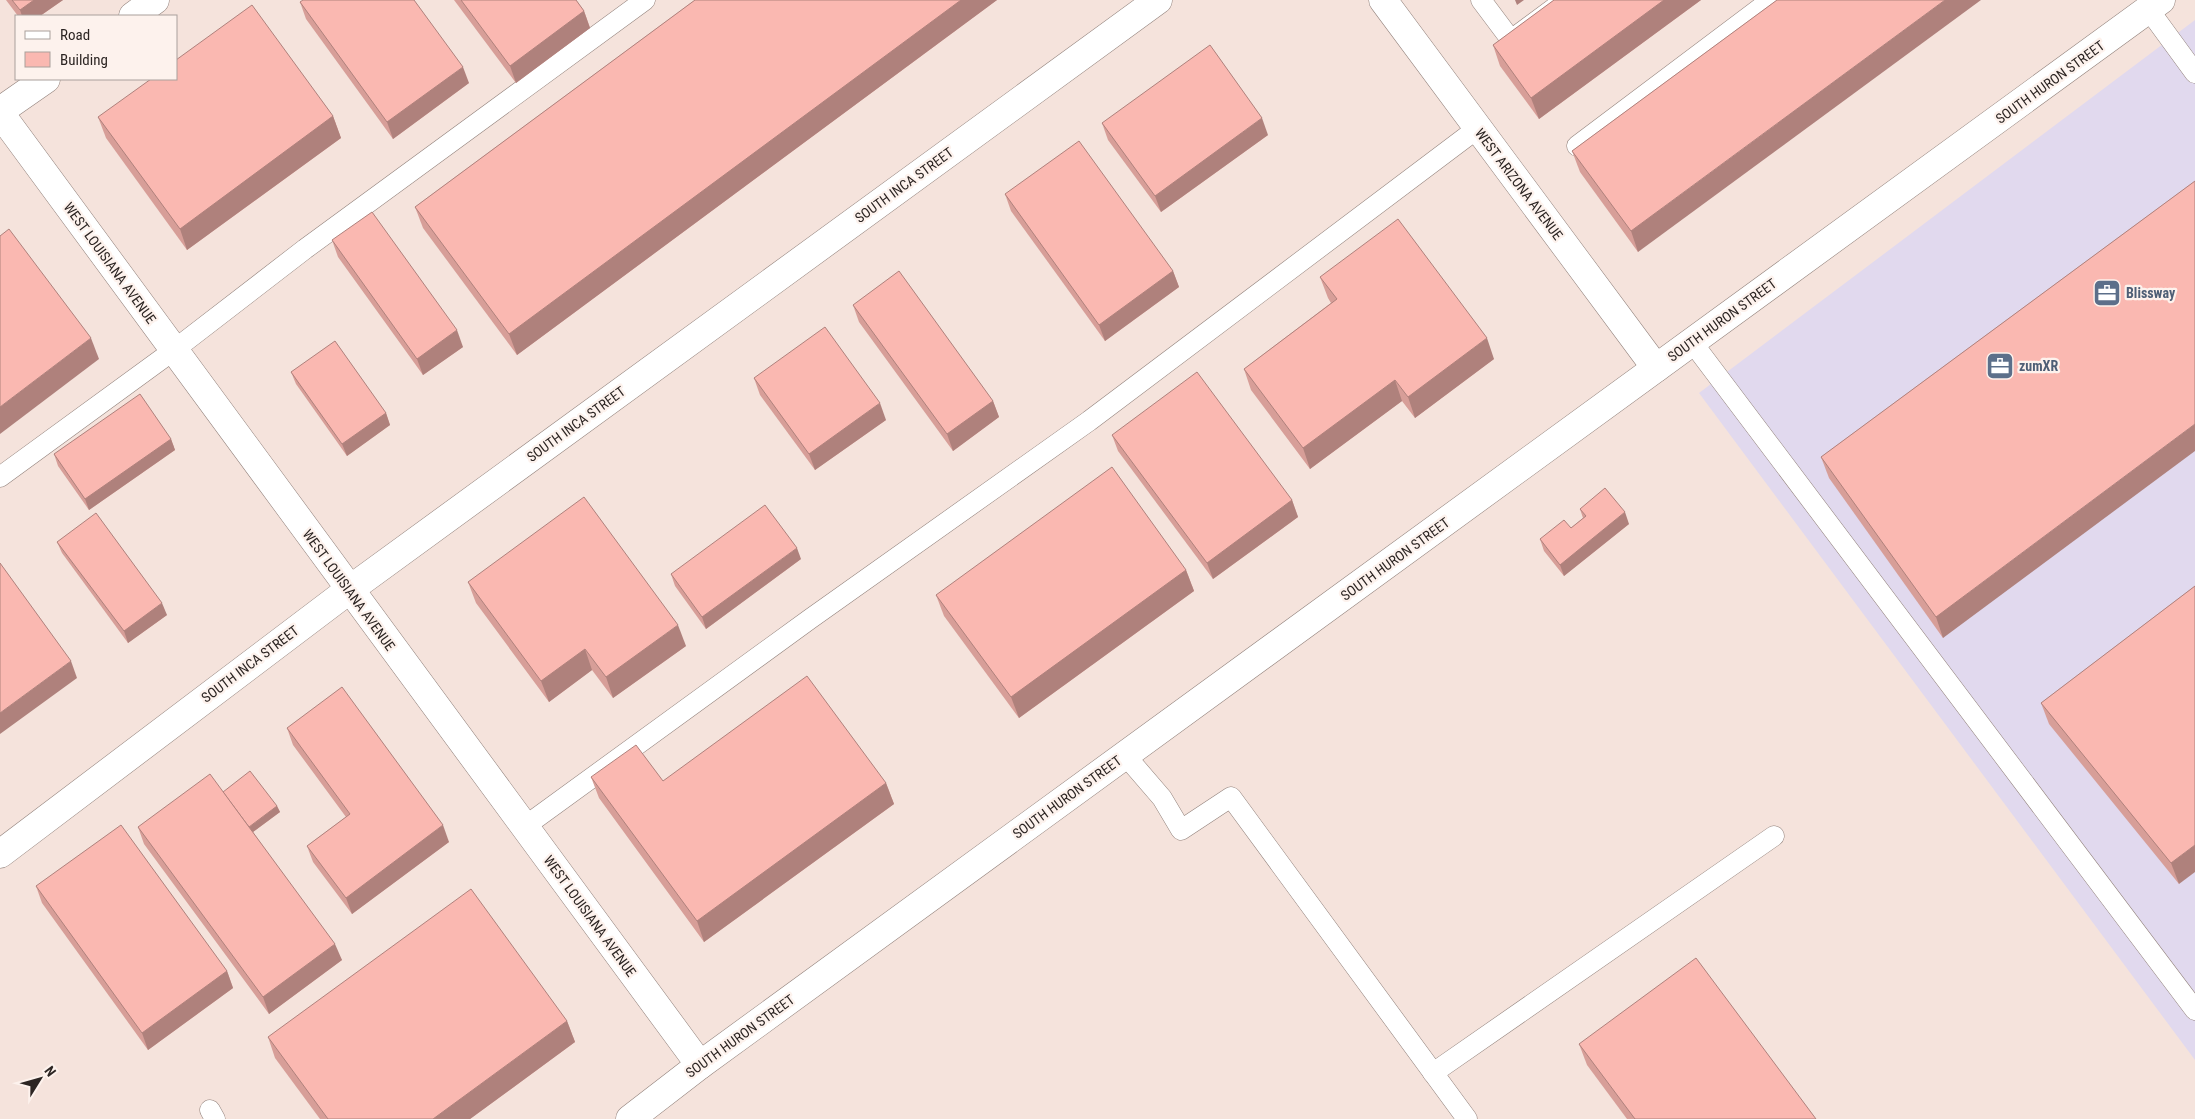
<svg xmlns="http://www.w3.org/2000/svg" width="2195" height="1119" font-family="'Roboto Condensed',sans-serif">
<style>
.commercial{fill:#e1d9ee}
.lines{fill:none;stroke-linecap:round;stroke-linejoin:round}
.lane-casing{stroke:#91817b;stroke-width:21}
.street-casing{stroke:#91817b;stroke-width:29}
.secondary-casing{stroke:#91817b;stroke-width:29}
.lane{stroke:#fff;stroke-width:20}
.street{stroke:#fff;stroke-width:28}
.secondary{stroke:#fff;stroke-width:28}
.wall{fill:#d79e98}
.shaded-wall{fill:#af817c}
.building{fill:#fab8b1;stroke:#af817c}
.labels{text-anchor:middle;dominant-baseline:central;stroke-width:4.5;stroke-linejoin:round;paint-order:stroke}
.street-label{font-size:14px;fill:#2c2523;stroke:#fdf2ed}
.service-label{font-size:14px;font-weight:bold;fill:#4e5e75;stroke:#fdf2ed;text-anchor:start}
</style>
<rect width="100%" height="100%" fill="#f5e3dc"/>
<polygon class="commercial" points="2195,20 2195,1060 1699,393"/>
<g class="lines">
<g class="lane-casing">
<g id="lane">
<polyline points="1481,0 1511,40 1565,0"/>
<polyline points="2149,10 2195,73"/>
<polyline points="1577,146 1771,0"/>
<polyline points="1692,342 2195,1010"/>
<polyline points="0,477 174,350 305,249 645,0"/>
<polyline points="1125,755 1162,798 1181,830 1231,797 1467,1119"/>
<polyline points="524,827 810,619 1089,421 1478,128"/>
<polyline points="1433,1073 1774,836"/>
<polyline points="210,1110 215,1119"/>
</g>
</g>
<g class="street-casing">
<g id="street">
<polyline points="1383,0 1656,368"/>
<polyline points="0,113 700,1065"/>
<polyline points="0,854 349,590 1158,0"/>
<polyline points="630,1119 700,1065 2161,0"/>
</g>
</g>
<g class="secondary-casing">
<g id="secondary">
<polyline points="133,16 155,0"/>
<polyline points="0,111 46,79"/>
</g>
</g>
<use href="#lane" class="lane"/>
<use href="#street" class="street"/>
<use href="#secondary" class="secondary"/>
</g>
<g class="wall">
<polygon points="6,0 63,0 40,16 18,16"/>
<polygon points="454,0 576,0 584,11 590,28 516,83"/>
<polygon points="695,0 997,0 517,355 423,228 415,207"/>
<polygon points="1554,0 1701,0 1539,119 1500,66 1493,45"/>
<polygon points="1777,0 1638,252 1580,172 1572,151"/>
<polygon points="300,2 469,83 393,139 306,19"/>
<polygon points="333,116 341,138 187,250 106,138 98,117"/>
<polygon points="1102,123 1268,135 1161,212 1108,140"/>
<polygon points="2195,181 1943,638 1829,478 1821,457"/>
<polygon points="1005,194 1173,271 1179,287 1105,341 1011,211"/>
<polygon points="332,240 463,347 423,375 338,257"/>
<polygon points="1320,277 1494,359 1415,418 1402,401 1310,469 1251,390 1244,369 1331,303 1328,298"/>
<polygon points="853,305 993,401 999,417 953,451 859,322"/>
<polygon points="291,372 386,413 390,425 347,456 296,384"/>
<polygon points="754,378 886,420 815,470 760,395"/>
<polygon points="1112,435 1292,500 1298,517 1213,579 1118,451"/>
<polygon points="171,439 175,450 89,510 58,466 54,454"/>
<polygon points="1580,509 1629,524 1564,576 1544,551 1540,539 1571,528 1583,518"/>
<polygon points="57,542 167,615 128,643 62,553"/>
<polygon points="801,559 706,629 675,586 671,574"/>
<polygon points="1186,570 1194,591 1019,718 944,616 936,595"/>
<polygon points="468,582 686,646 613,698 592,670 549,702 476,603"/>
<polygon points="2195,586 2179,884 2049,724 2041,703"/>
<polygon points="287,728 449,842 352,914 313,862 307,846 346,817 293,745"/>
<polygon points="591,777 663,781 886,783 894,804 704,942 599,798"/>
<polygon points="223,792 277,806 280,812 253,832 342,960 269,1014 144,844 138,827"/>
<polygon points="36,886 227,971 233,988 148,1050 42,903"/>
<polygon points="567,1021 575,1042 470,1119 320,1119 275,1058 268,1037"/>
<polygon points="1579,1044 1816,1119 1627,1119 1587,1065"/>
</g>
<g class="shaded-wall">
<polygon points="34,0 63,0 40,16 22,16 20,10"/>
<polygon points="961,0 997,0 517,355 509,334"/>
<polygon points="1515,0 1524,0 1517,5"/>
<polygon points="1664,0 1701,0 1539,119 1531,98"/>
<polygon points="1945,0 1981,0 1638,252 1631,231"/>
<polygon points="584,11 590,28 516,83 510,66"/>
<polygon points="463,67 469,83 393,139 387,122"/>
<polygon points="333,116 341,138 187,250 180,229"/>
<polygon points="1262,118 1268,135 1161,212 1155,196"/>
<polygon points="1173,271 1179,287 1105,341 1099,325"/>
<polygon points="457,330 463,347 423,375 417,359"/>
<polygon points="91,338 99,359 0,434 0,407"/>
<polygon points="1487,338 1494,359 1415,418 1408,397"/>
<polygon points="1395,380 1402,401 1310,469 1303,448"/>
<polygon points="993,401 999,417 953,451 947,434"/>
<polygon points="880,403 886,420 815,470 809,454"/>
<polygon points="386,413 390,425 347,456 342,444"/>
<polygon points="2195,424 2195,451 1943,638 1936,617"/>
<polygon points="171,439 175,450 89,510 85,499"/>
<polygon points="1292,500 1298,517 1213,579 1207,563"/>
<polygon points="1625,512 1629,524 1564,576 1560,565"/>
<polygon points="797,548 801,559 706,629 702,617"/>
<polygon points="1186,570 1194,591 1019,718 1011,697"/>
<polygon points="162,603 167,615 128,643 124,631"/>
<polygon points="678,625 686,646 613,698 606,677"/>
<polygon points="585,649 592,670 549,702 541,681"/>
<polygon points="71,661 77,678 0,734 0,713"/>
<polygon points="886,783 894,804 704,942 697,921"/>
<polygon points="277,806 280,812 249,835 247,829"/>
<polygon points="443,825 449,842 352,914 346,898"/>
<polygon points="2195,845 2195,872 2179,884 2171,863"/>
<polygon points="335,944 342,960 269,1014 263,997"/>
<polygon points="227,971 233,988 148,1050 142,1033"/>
<polygon points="567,1021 575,1042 470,1119 433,1119"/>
</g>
<g class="building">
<polygon points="12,0 34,0 20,10"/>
<polygon points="303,0 414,0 463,67 387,122 300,2"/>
<polygon points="461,0 576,0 584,11 510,66"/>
<polygon points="695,0 961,0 509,334 415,207"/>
<polygon points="1554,0 1664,0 1531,98 1493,45"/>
<polygon points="1777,0 1945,0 1631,231 1572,151"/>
<polygon points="252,5 333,116 180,229 98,117 151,79 176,79 176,60"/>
<polygon points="1210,45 1262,118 1155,196 1102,123"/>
<polygon points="1079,141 1173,271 1099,325 1005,194"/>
<polygon points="2195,181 2195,424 1936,617 1821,457"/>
<polygon points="372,212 457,330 417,359 332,240"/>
<polygon points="1398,219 1487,338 1408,397 1395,380 1303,448 1244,369 1337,299 1320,277"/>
<polygon points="9,229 91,338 0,407 0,236"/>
<polygon points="899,271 993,401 947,434 853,305"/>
<polygon points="825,327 880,403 809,454 754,378"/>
<polygon points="335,341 386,413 342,444 291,372"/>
<polygon points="1197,372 1292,500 1207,563 1112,435"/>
<polygon points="140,394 171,439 85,499 54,454"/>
<polygon points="1112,467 1186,570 1011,697 936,595"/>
<polygon points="1605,488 1625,512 1560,565 1540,539 1564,520 1571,528 1586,516 1580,509"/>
<polygon points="584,497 678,625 606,677 585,649 541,681 468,582"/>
<polygon points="765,505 797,548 702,617 671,574"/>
<polygon points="96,513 162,603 124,631 57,542"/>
<polygon points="0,563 71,661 0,713"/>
<polygon points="2195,586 2195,845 2171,863 2041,703"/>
<polygon points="807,676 886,783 697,921 591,777 636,745 663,781"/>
<polygon points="342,687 443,825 346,898 307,846 350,814 287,728"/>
<polygon points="250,771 277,806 249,827 223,792"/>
<polygon points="210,774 335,944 263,997 138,827"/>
<polygon points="121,825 227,971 142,1033 36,886"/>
<polygon points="471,889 567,1021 433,1119 328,1119 268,1037"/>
<polygon points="1696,958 1816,1119 1635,1119 1579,1044"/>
</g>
<defs>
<g id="office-square" transform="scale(1.4375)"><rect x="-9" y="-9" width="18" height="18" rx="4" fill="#5c6f8a" stroke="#fdf2ed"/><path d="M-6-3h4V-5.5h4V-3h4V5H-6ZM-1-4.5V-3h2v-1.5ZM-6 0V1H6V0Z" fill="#fff"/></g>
</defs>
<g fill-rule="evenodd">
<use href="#office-square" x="2107" y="293"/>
<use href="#office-square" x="2000" y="366"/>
</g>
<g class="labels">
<g class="street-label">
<text transform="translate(2050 82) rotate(-36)">SOUTH HURON STREET</text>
<text transform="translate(1519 184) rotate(53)">WEST ARIZONA AVENUE</text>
<text transform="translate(904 185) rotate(-36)">SOUTH INCA STREET</text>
<text transform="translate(110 263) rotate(54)">WEST LOUISIANA AVENUE</text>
<text transform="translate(1722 320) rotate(-36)">SOUTH HURON STREET</text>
<text transform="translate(576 424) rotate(-36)">SOUTH INCA STREET</text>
<text transform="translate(1395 559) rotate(-36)">SOUTH HURON STREET</text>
<text transform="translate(349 590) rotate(54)">WEST LOUISIANA AVENUE</text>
<text transform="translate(250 664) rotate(-37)">SOUTH INCA STREET</text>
<text transform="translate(1067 797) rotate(-36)">SOUTH HURON STREET</text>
<text transform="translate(590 916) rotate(54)">WEST LOUISIANA AVENUE</text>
<text transform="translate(740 1036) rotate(-36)">SOUTH HURON STREET</text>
</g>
<g class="service-label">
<text x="2126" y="293">Blissway</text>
<text x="2019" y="366">zumXR</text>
</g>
</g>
<rect x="15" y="15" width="162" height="65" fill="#fdf2ed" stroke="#a9a09c"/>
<rect x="25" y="31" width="25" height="8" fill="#ffffff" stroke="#a9a09c"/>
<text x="60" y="40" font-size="15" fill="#2c2523">Road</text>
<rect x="25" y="52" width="25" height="15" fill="#fab8b1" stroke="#a9a09c"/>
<text x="60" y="65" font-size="15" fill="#2c2523">Building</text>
<g transform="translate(40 1079) rotate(53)" stroke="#fdf2ed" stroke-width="4" paint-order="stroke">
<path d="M0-4L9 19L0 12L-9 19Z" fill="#2c2523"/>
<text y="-8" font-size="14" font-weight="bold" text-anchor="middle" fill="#2c2523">N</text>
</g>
</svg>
